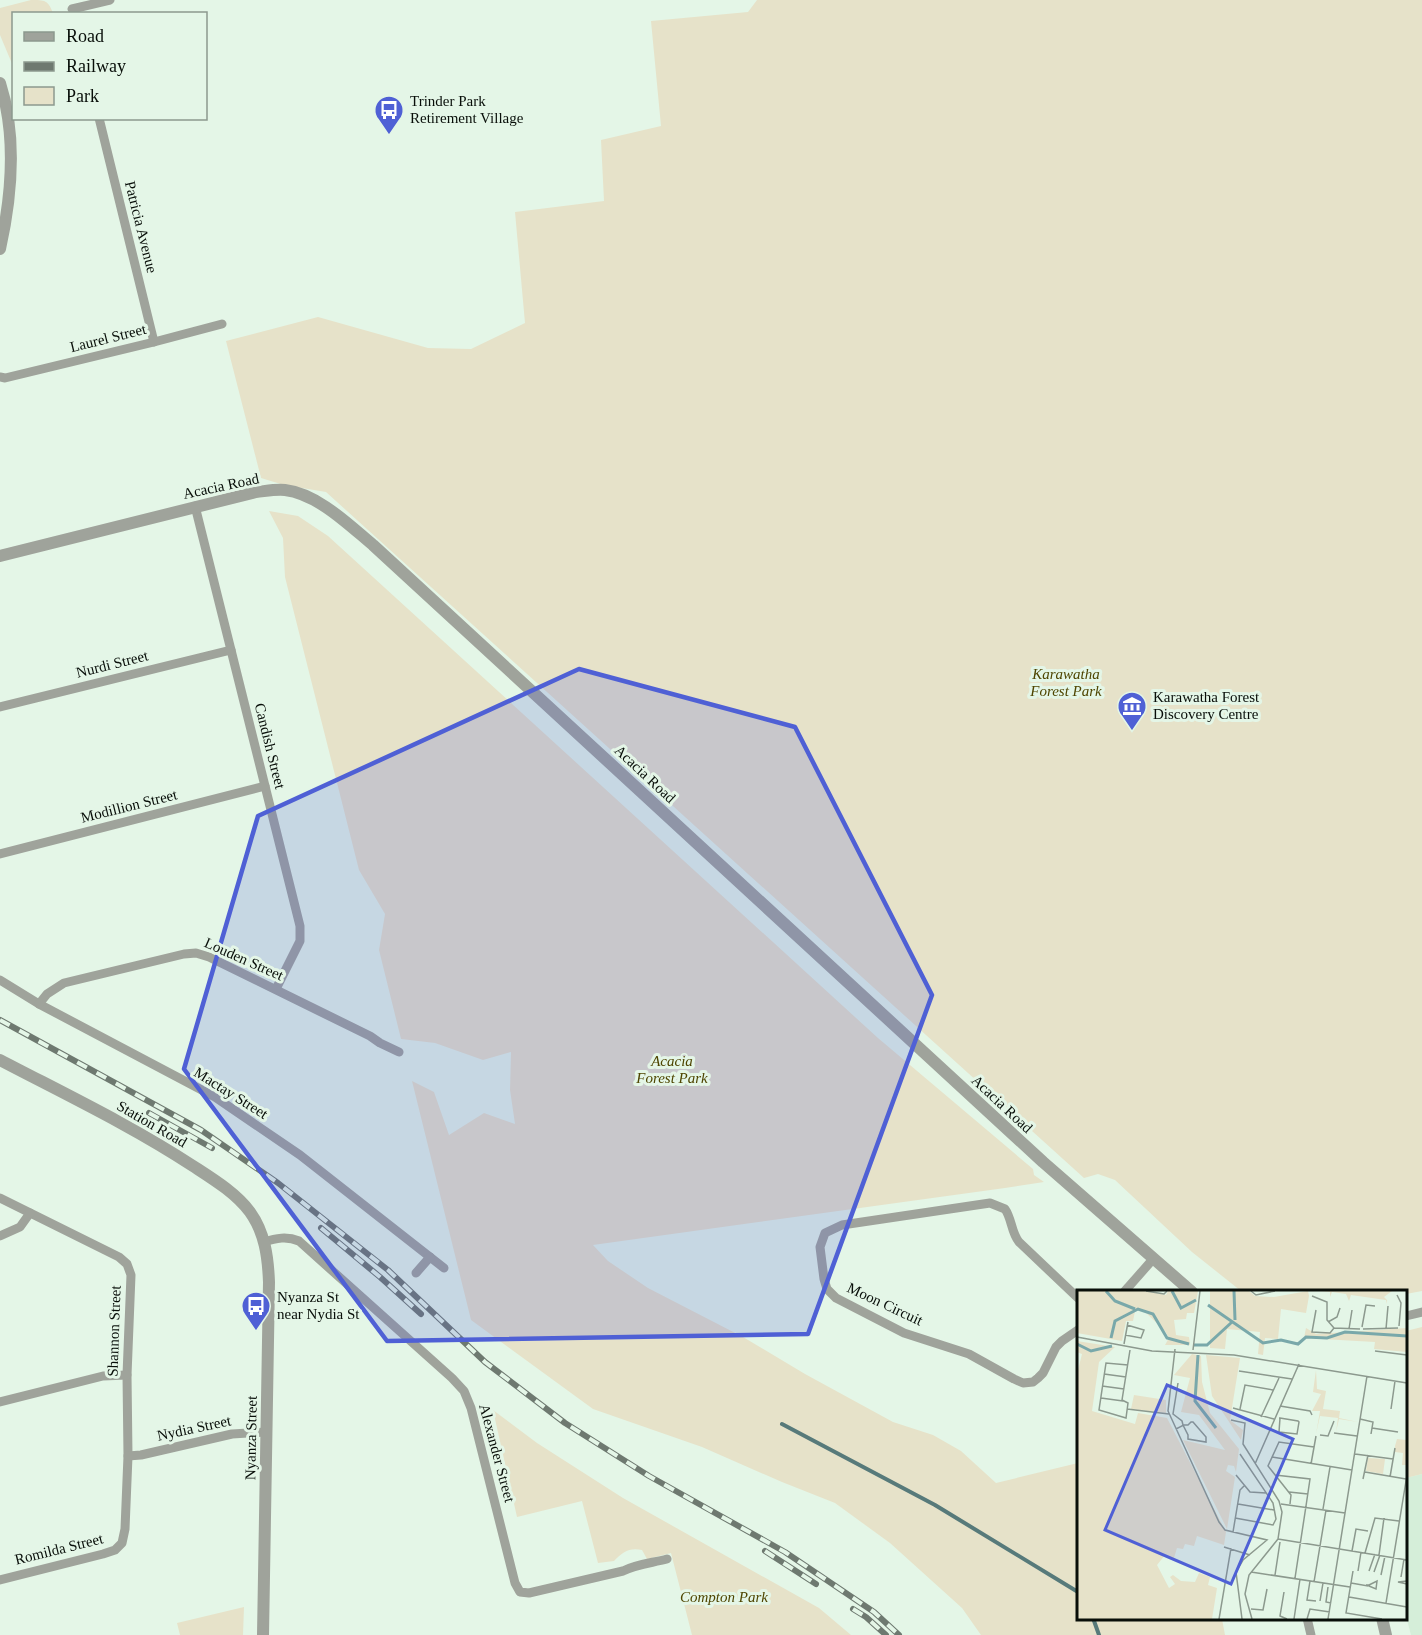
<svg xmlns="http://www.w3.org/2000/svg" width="1422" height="1635" font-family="Georgia,serif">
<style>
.built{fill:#d5eed9}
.green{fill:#e6e2c9}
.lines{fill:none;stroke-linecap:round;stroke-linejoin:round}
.stream{stroke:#577a7a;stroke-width:4}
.minor{stroke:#9fa39b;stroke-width:9}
.tertiary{stroke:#9fa39b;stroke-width:12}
.rail-casing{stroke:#6e7970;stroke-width:6}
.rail{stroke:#e4f6e7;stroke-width:4;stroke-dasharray:11;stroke-linecap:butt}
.marked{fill:#4f60d5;fill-opacity:0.2;stroke:#4f60d5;stroke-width:4.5;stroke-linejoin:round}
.labels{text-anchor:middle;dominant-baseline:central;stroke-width:6;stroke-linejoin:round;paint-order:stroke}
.poi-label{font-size:15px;fill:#080e09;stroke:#e4f6e7;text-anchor:start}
.street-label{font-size:15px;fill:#080e09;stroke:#e4f6e7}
.park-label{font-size:15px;font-style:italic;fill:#4e4500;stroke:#e4f6e7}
.inset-river{fill:none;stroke:#79a8aa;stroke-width:3}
.inset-road{fill:none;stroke:#8c998e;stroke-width:1.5}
.view{fill:#4f60d5;fill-opacity:0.15;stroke:#4f60d5;stroke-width:3}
.inset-edge{fill:none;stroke:#080e09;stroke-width:3}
</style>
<rect width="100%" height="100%" fill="#e4f6e7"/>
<polygon class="built" points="1422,1474 1422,1635 1411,1635 1406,1616 1406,1478"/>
<g class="green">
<path d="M31,0C45,0 48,0 53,13L14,14L13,66L0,35V8Z"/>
<polygon points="757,0 1422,0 1422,1291 1406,1294 1406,1292 1241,1291 1192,1252 1115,1180 1098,1174 1084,1178 326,492 284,485 261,478 226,341 318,317 428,348 471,349 525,323 515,212 604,201 601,140 661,126 651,21 748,12"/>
<polygon points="269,511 298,516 328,536 878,1038 1033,1169 1034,1175 1044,1182 1005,1188 593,1245 608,1261 648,1288 743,1337 805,1374 893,1422 933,1435 961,1451 996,1483 1078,1463 1078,1618 1222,1619 1225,1635 981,1635 962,1608 890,1543 835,1503 782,1482 702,1447 593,1409 471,1320 412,1081 434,1092 449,1135 484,1113 515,1124 510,1090 511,1052 483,1060 435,1043 401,1039 379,950 385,914 359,870 285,577 283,538"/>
<polygon points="1422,1327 1422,1474 1406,1478 1406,1331"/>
<path d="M493,1410L537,1443L623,1498L819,1608L851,1635H692L671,1553L647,1559L642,1550C630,1547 622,1552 614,1561L598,1563L582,1501L517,1517Z"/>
<polygon points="244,1607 243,1635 180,1635 177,1623"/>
</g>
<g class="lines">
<g class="stream">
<polyline points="782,1424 935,1505 1078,1592"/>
<polyline points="1093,1618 1099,1635"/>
</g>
<g class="minor">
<polyline points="72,9 110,0"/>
<polyline points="99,118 154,342"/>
<polyline points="0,377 5,378 154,342 222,324"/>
<polyline points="195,506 300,926 300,941 276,989"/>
<polyline points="0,707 231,650"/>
<polyline points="0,854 265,786"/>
<polyline points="0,980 39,1004 215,1097 300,1155 444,1268"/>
<polyline points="39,1004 47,994 64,983 184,954 196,953 209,957 370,1036 380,1043 399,1052"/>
<polyline points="0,1198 119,1257 127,1264 131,1275 127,1375 128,1456 125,1529 122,1543 115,1550 103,1554 0,1580"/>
<polyline points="0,1236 20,1227 30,1213"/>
<path d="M264,1242C276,1238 287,1236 299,1241L452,1378L464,1391L471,1408L515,1583L520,1592L529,1593L623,1571C637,1564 652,1563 667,1559"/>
<polyline points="416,1273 430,1257"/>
<polyline points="1124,1292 1154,1258"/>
<path d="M1078,1298L1019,1242C1011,1232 1012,1219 1005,1209L990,1203L842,1225L825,1233L820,1247L824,1279L827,1289L836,1298L904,1333L969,1354L1014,1379L1023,1383L1033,1382L1038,1378L1043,1373L1056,1347L1062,1341L1078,1330"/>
<polyline points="1406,1316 1422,1312"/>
<polyline points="0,1402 103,1376 127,1375"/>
<polyline points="128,1456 141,1455 232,1434 266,1432"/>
<polyline points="1307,1618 1311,1635"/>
</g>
<g class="tertiary">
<path d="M0,83C17,136 12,195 0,249"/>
<path d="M0,556L256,492C266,491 276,489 285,490C318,494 349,525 373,545L1043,1162L1192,1292"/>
<path d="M0,1060C65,1094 132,1126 193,1166C213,1179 236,1193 250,1212C265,1233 268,1257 269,1282L263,1635"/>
<polyline points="1382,1618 1386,1635"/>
</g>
<g class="rail-casing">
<g id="rail">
<polyline points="0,1020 201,1130 278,1183 388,1270 485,1362 565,1423 649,1476 785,1552 874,1612 899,1635"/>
<polyline points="149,1113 212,1148"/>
<polyline points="321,1228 380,1277 421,1314"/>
<polyline points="765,1551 816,1584"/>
<polyline points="853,1609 866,1617 886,1635"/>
</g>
</g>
<use href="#rail" class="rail"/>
</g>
<path class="marked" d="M579,669L795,727L932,995L808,1334L387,1341L184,1069L258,816Z"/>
<defs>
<g id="bus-pin" transform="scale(1.5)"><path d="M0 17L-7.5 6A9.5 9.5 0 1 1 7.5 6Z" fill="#4f60d5" stroke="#e4f6e7"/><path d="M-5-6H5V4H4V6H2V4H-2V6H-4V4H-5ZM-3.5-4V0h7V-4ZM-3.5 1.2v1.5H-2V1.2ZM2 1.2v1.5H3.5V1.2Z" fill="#fff"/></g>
<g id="museum-pin" transform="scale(1.5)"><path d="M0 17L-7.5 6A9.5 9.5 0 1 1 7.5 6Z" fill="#4f60d5" stroke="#e4f6e7"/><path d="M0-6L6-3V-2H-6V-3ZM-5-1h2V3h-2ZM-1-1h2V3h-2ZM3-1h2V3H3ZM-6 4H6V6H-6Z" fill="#fff"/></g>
</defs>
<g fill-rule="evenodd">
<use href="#bus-pin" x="389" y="110"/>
<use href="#museum-pin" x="1132" y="706"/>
<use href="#bus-pin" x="256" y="1306"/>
</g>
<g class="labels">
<g class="poi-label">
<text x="410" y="101">Trinder Park<tspan x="410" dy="17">Retirement Village</tspan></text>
<text x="1153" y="697">Karawatha Forest<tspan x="1153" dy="17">Discovery Centre</tspan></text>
<text x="277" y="1297">Nyanza St<tspan x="277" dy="17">near Nydia St</tspan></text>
</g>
<g class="street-label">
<text transform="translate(141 227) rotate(76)">Patricia Avenue</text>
<text transform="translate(108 338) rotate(-14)">Laurel Street</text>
<text transform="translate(221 486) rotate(-12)">Acacia Road</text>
<text transform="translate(112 664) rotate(-14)">Nurdi Street</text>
<text transform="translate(270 746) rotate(76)">Candish Street</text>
<text transform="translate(645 774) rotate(43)">Acacia Road</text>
<text transform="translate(129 806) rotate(-14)">Modillion Street</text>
<text transform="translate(244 959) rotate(24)">Louden Street</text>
<text transform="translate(231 1093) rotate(32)">Mactay Street</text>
<text transform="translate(1002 1104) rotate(43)">Acacia Road</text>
<text transform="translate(152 1124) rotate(30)">Station Road</text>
<text transform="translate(885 1304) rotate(25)">Moon Circuit</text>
<text transform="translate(114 1331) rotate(-88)">Shannon Street</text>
<text transform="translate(194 1428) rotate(-12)">Nydia Street</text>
<text transform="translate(251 1438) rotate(-89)">Nyanza Street</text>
<text transform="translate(497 1453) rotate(75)">Alexander Street</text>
<text transform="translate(59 1549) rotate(-14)">Romilda Street</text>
</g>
<g class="park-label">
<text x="1066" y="674">Karawatha<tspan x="1066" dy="17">Forest Park</tspan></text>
<text x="672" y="1061">Acacia<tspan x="672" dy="17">Forest Park</tspan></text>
<text x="724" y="1597">Compton Park</text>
</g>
</g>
<g transform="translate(1077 1290)">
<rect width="330" height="330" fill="#e4f6e7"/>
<path d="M0,1H68L89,5L91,1H121L117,23H110L109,29L97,30L99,45L112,47L113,55H88L92,48L88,41L66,20L58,21L56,31H49L45,51L0,43ZM133,1H172L178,6L197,7L231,1L232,6L229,23L204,19L201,49L188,48L186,65L181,64L183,42L150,39L148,59L133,58ZM245,1H315L307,7L310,10V14L309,10L274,5L272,11L269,4L255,2L253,7V2ZM229,38L239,44L330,38V62L297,59L298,52L227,48ZM0,51L38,57L22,72L15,121L58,134L61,123L90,128L149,242L147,255L120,246L117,256L108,254L106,259L100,258L97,268L88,265L80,275L92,298L98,294L93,287L96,285L104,291L118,292L122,283L133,287L131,295L140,298L135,329H0V84L5,64L0,62ZM115,64L124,66L125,92L133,123L162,159L159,182L157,176L151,175L149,181L158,187L150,239L106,150L148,160L122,125L104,122L113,88L97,85ZM129,65L163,68L153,130L166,140L164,150L135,106ZM239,80L240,99L249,101L246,119L263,121L262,128L281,132L262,129L259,142L261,128L243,126L239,144L243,121H235L244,104L236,102ZM57,105L89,110V123L54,119ZM330,143V175H325L326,163L318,162V156L320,149L329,150ZM291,168L308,169L306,184L289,181Z" fill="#e6e2c9"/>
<path class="inset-river" d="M29,1L38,11L58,19M95,1L104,18L119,10M157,1L158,30M131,15L186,53L204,50L221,54L229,47L250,48L268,42L330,46M34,48L38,31L61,19L76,24L90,48L112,54M0,54L14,61L35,56M116,55H130L155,32M121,65L118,111L139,138"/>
<path class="inset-road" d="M69,1L87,4L90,1M174,1L179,5L198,1M320,5L324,13L322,36M235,6L250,12V30L257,38L283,39M239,20L235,42L253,43L257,38M251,32L260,27L263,18M285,37L289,15L298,16M272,39L275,20M286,39L321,38M309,39L311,16M48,45L64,48L67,40L50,35M0,47L75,61L157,65L330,93M47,54L51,32M98,59L91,121L142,232L148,240L190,250L166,270L159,282L165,329M116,60L123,1M298,61L330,65M51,75L29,73L22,120L49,128L51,113L45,110L53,60M162,81L215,89M27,84L49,87M25,96L47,99M24,108L46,111M203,116L233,121L235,125M156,118L197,129M50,119L92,124M163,119L168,95L196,100M314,119L318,91M184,127L202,88M202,128H203L221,131L222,132L220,144L202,142L203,128M283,129L296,132L294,144M154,130L168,133L166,154L202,211L205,222L201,249L172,285L168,304L175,329M295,138L321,142M99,139L105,136L106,135H111L114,132H116L129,147V152L111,149V145L106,135L105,131L96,124L101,93M257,143L280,146M243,145L251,146L257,131M278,164L316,169M195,167L275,180M178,174L222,74M234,174L239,146M288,182L329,189M159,185L173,202L189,203M198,185L233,189L229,216M313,187L318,158M286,189L291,165M212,202L231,204M161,214L197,220M204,214L268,223M213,214L214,205L191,176L202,152L237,157M246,219L253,177M158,228L196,235L199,229L196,213L163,164M156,242L163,200L167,196M201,249L330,270M147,257L173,265M275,261L279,239L291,241M288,263L298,228L322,231M302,265L307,228M276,281L269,323L305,329M281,281L284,262M292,281L298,264M174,282L273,297M297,282L303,265M198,285L203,252M304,285L308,266M324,287L327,269M218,288L229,216M233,291L230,310L239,311M330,291L321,292L330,294M237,292L249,220M274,293L291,296L292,295H289M292,295L300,291L299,299L292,296M251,297L249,312L254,313M207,302L203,326L210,329M272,307L330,317M243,311L246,293M309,313L330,185M174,319L186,320L190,299M142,329L154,258M217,329L223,289M230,329L233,319L253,322M251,329L290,86"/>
<path class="view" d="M90,95L216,149L154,294L28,240Z"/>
<rect width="330" height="330" class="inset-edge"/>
</g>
<rect x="12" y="12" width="195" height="108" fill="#e4f6e7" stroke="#8c998e" stroke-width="1.5"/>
<rect x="24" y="32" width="30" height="9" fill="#9fa39b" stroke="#8c998e" stroke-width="1.5"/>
<text x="66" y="42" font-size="18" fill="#080e09">Road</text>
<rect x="24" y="62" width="30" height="9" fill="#6e7970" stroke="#8c998e" stroke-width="1.5"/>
<text x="66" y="72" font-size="18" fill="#080e09">Railway</text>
<rect x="24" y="87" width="30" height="18" fill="#e6e2c9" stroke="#8c998e" stroke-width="1.5"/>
<text x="66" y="102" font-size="18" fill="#080e09">Park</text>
</svg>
